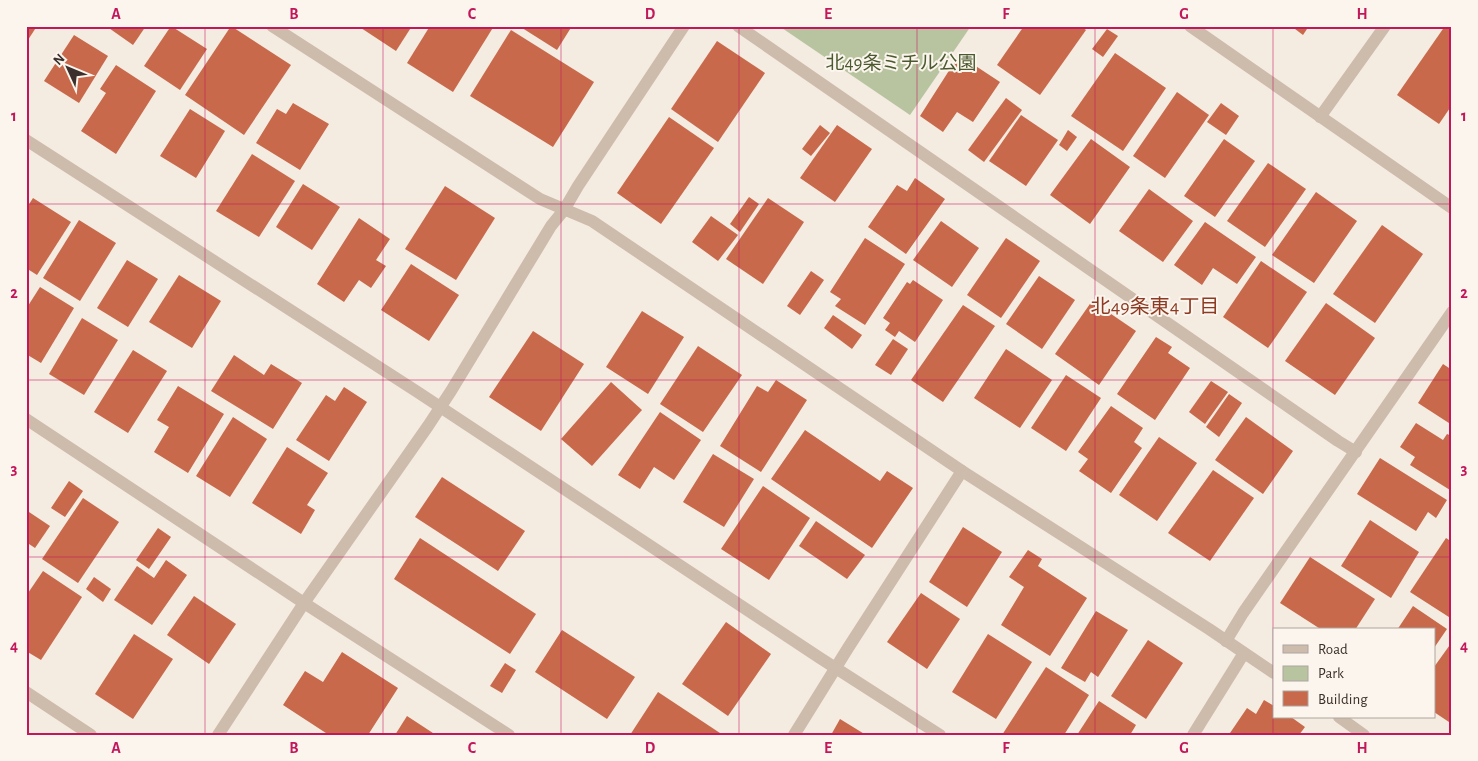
<svg xmlns="http://www.w3.org/2000/svg" width="1478" height="761" font-family="'Alegreya Sans','Noto Sans JP',sans-serif">
<style>
.green{fill:#b8c4a0}
.building{fill:#c8694b}
.lines{fill:none;stroke-linecap:round;stroke-linejoin:round}
.minor{stroke:#cdbbac;stroke-width:12}
.grid{fill:none;stroke:#c2185b;stroke-width:1;stroke-opacity:0.55}
.labels{text-anchor:middle;dominant-baseline:central;stroke-width:4;stroke-linejoin:round;paint-order:stroke}
.park-label{font-size:19px;fill:#4a5a2e;stroke:#fbf5ee}
.neighbourhood-label{font-size:20px;fill:#8c3b22;stroke:#fbf5ee}
.neatline{fill:none;stroke:#c2185b;stroke-width:2}
.grid-label{font-size:16px;text-anchor:middle;font-weight:bold;fill:#c2185b}
</style>
<rect width="100%" height="100%" fill="#f4ebe1"/>
<polygon class="green" points="779,26 971,26 910,115"/>
<g class="building">
<polygon points="26,26 37,26 26,43"/>
<polygon points="106,26 146,26 133,45"/>
<polygon points="171,26 207,49 180,90 144,66"/>
<polygon points="231,26 291,65 244,135 185,95"/>
<polygon points="358,26 412,26 396,51"/>
<polygon points="430,26 494,26 453,92 407,63"/>
<polygon points="519,26 572,26 557,50"/>
<polygon points="1024,26 1081,26 1086,30 1040,95 997,65"/>
<polygon points="1291,26 1309,26 1303,35"/>
<polygon points="1445,26 1452,26 1452,105 1439,124 1397,95"/>
<polygon points="1107,29 1118,36 1103,57 1092,49"/>
<polygon points="511,30 594,82 553,147 470,96"/>
<polygon points="74,35 108,56 79,103 44,81"/>
<polygon points="717,41 765,73 718,142 671,109"/>
<polygon points="1115,53 1166,88 1123,151 1071,116"/>
<polygon points="959,55 1000,82 973,122 957,112 943,132 920,116"/>
<polygon points="116,65 156,91 116,154 81,131 106,93 100,89"/>
<polygon points="1177,92 1209,115 1165,178 1133,156"/>
<polygon points="1006,98 1022,110 984,162 968,150"/>
<polygon points="293,103 329,124 300,170 256,143 277,109 286,114"/>
<polygon points="1221,103 1239,116 1226,135 1207,122"/>
<polygon points="190,109 225,131 196,178 160,156"/>
<polygon points="1021,115 1058,140 1026,186 989,161"/>
<polygon points="669,117 714,148 661,224 617,193"/>
<polygon points="820,125 830,133 811,156 802,149"/>
<polygon points="837,125 872,149 835,202 800,178"/>
<polygon points="1068,130 1077,137 1067,151 1059,145"/>
<polygon points="1091,139 1130,167 1090,224 1050,195"/>
<polygon points="1224,139 1255,161 1215,217 1184,196"/>
<polygon points="252,154 295,181 259,237 216,211"/>
<polygon points="1268,163 1306,189 1265,247 1227,221"/>
<polygon points="915,178 945,199 906,254 868,227 897,185 907,191"/>
<polygon points="303,184 340,207 312,250 276,227"/>
<polygon points="445,186 495,218 456,280 405,249"/>
<polygon points="1149,189 1193,221 1163,262 1119,231"/>
<polygon points="1316,192 1357,221 1314,283 1272,255"/>
<polygon points="749,197 759,204 740,232 730,224"/>
<polygon points="33,198 71,222 37,275 26,268 26,209"/>
<polygon points="768,198 804,222 763,284 726,259"/>
<polygon points="711,216 738,235 718,261 692,242"/>
<polygon points="359,218 390,239 376,260 386,266 371,288 359,280 344,302 317,284"/>
<polygon points="79,220 116,243 80,301 43,278"/>
<polygon points="941,221 979,248 952,287 913,260"/>
<polygon points="1205,222 1256,257 1237,284 1213,268 1202,285 1174,265"/>
<polygon points="1382,225 1423,254 1375,323 1333,294"/>
<polygon points="865,238 905,264 865,325 835,306 841,299 830,292"/>
<polygon points="1006,238 1040,261 1001,318 967,295"/>
<polygon points="127,260 158,279 128,327 97,308"/>
<polygon points="1261,261 1307,292 1268,348 1223,317"/>
<polygon points="411,264 459,295 429,341 381,310"/>
<polygon points="811,271 824,280 800,315 787,306"/>
<polygon points="179,275 221,301 192,348 149,322"/>
<polygon points="1039,276 1075,300 1042,349 1006,324"/>
<polygon points="913,280 943,300 915,342 899,331 895,337 885,330 890,323 883,318 907,282 910,284"/>
<polygon points="40,287 74,308 41,363 26,354 26,309"/>
<polygon points="1092,301 1136,331 1099,385 1055,354"/>
<polygon points="1326,303 1375,338 1335,395 1285,361"/>
<polygon points="963,305 995,326 943,402 911,380"/>
<polygon points="642,311 684,337 648,394 606,367"/>
<polygon points="833,315 862,335 852,349 824,328"/>
<polygon points="82,318 118,340 84,395 49,374"/>
<polygon points="533,331 584,364 541,431 489,397"/>
<polygon points="1156,337 1172,347 1168,353 1190,368 1155,420 1117,394"/>
<polygon points="893,339 908,349 891,375 875,365"/>
<polygon points="698,346 742,375 703,432 660,404"/>
<polygon points="1006,349 1052,380 1020,428 974,398"/>
<polygon points="133,350 167,371 128,433 94,412"/>
<polygon points="234,355 264,375 271,364 302,383 273,429 211,391"/>
<polygon points="1443,364 1452,370 1452,425 1418,403"/>
<polygon points="1066,375 1101,398 1066,451 1031,428"/>
<polygon points="776,380 807,400 761,472 720,446 757,386 768,392"/>
<polygon points="1211,381 1228,392 1205,424 1189,412"/>
<polygon points="611,382 642,410 592,466 561,439"/>
<polygon points="178,386 224,414 188,473 154,452 169,427 157,420"/>
<polygon points="344,387 367,402 329,461 296,440 326,395 335,401"/>
<polygon points="1229,394 1242,403 1219,437 1206,427"/>
<polygon points="1111,406 1143,428 1134,442 1142,448 1111,493 1079,471 1088,459 1078,452"/>
<polygon points="660,412 701,440 674,480 654,467 640,489 618,475"/>
<polygon points="233,417 267,439 230,497 196,476"/>
<polygon points="1246,417 1293,451 1263,494 1215,460"/>
<polygon points="1416,423 1443,440 1447,434 1452,436 1452,486 1450,490 1410,465 1415,457 1400,447"/>
<polygon points="805,430 880,481 887,471 913,488 872,548 771,479"/>
<polygon points="1159,437 1197,463 1157,521 1119,495"/>
<polygon points="287,447 328,473 307,505 315,510 301,534 252,503"/>
<polygon points="713,454 754,479 724,527 683,502"/>
<polygon points="1380,458 1447,500 1436,518 1428,512 1416,531 1357,494"/>
<polygon points="1213,470 1254,498 1210,561 1168,533"/>
<polygon points="442,477 525,531 498,571 415,517"/>
<polygon points="69,481 83,491 65,517 51,508"/>
<polygon points="763,486 810,518 769,580 721,549"/>
<polygon points="83,498 119,522 78,583 42,559"/>
<polygon points="26,510 50,526 35,548 26,542"/>
<polygon points="1370,520 1419,552 1391,598 1341,566"/>
<polygon points="816,521 865,555 847,579 799,546"/>
<polygon points="963,527 1002,552 967,607 929,582"/>
<polygon points="158,528 171,537 149,569 136,560"/>
<polygon points="420,538 536,614 510,654 394,579"/>
<polygon points="1446,538 1452,542 1452,619 1410,592"/>
<polygon points="1028,550 1042,559 1038,566 1087,598 1050,656 1001,625 1024,587 1009,577"/>
<polygon points="1310,557 1375,599 1355,630 1322,630 1280,603"/>
<polygon points="166,560 187,575 152,625 114,600 137,566 154,578"/>
<polygon points="43,571 82,597 41,660 26,651 26,596"/>
<polygon points="94,577 111,589 103,602 86,589"/>
<polygon points="921,593 960,619 927,669 887,642"/>
<polygon points="194,596 236,624 209,664 167,635"/>
<polygon points="1413,606 1447,629 1434,648 1434,630 1397,630"/>
<polygon points="1096,611 1128,630 1098,677 1091,672 1085,682 1061,668"/>
<polygon points="726,622 771,654 728,716 682,684"/>
<polygon points="562,630 635,677 607,719 535,672"/>
<polygon points="134,634 173,659 133,719 95,694"/>
<polygon points="988,634 1032,662 996,719 952,692"/>
<polygon points="1148,640 1183,663 1146,719 1111,696"/>
<polygon points="1452,642 1452,724 1434,712 1434,667"/>
<polygon points="342,652 398,688 368,735 329,735 283,705 305,671 323,682"/>
<polygon points="505,663 516,670 502,693 490,686"/>
<polygon points="1046,667 1089,695 1064,735 1002,735"/>
<polygon points="658,692 723,735 630,735"/>
<polygon points="1264,700 1274,706 1274,717 1291,717 1305,727 1299,735 1233,735 1230,733 1247,708 1256,714"/>
<polygon points="1099,701 1136,725 1130,735 1077,735"/>
<polygon points="407,716 436,735 395,735"/>
<polygon points="840,719 866,735 831,735"/>
</g>
<g class="lines">
<g class="minor">
<polyline points="272,26 540,199 592,221 962,471 1209,629 1274,673"/>
<polyline points="738,26 1338,441 1356,452"/>
<polyline points="1190,26 1452,208"/>
<polyline points="1320,117 1385,26"/>
<polyline points="26,140 416,391 820,658 940,735"/>
<polyline points="26,419 304,603 509,735"/>
<polyline points="1226,641 1243,613 1452,312"/>
<polyline points="26,692 91,735"/>
<polyline points="1339,717 1364,735"/>
<polyline points="218,735 304,603 428,426 451,391 551,226 564,210 578,186 684,26"/>
<polyline points="794,735 848,648 962,471"/>
<polyline points="1193,735 1244,653"/>
</g>
</g>
<path class="grid" d="M205,26V735M383,26V735M561,26V735M739,26V735M917,26V735M1095,26V735M1273,26V735M26,204H1452M26,380H1452M26,557H1452"/>
<g class="labels">
<g class="park-label">
<text x="901" y="63">北49条ミチル公園</text>
</g>
<g class="neighbourhood-label">
<text x="1155" y="307">北49条東4丁目</text>
</g>
</g>
<rect width="1478" height="761" fill="none" stroke="#fbf5ee" stroke-width="55"/>
<rect x="1273" y="628" width="162" height="90" fill="#fbf5ee" stroke="#aea6a0"/>
<rect x="1283" y="645" width="25" height="8" fill="#cdbbac" stroke="#aea6a0"/>
<text x="1318" y="654" font-size="15" fill="#3b302b">Road</text>
<rect x="1283" y="666" width="25" height="15" fill="#b8c4a0" stroke="#aea6a0"/>
<text x="1318" y="678" font-size="15" fill="#3b302b">Park</text>
<rect x="1283" y="691" width="25" height="15" fill="#c8694b" stroke="#aea6a0"/>
<text x="1318" y="704" font-size="15" fill="#3b302b">Building</text>
<g transform="translate(68 68) rotate(314)" stroke="#fbf5ee" stroke-width="4" paint-order="stroke">
<path d="M0-4L9 19L0 12L-9 19Z" fill="#3b302b"/>
<text y="-8" font-size="14" font-weight="bold" text-anchor="middle" fill="#3b302b">N</text>
</g>
<rect x="28" y="28" width="1422" height="706" class="neatline"/>
<g class="grid-label">
<text x="116" y="19">A</text>
<text x="294" y="19">B</text>
<text x="472" y="19">C</text>
<text x="650" y="19">D</text>
<text x="828" y="19">E</text>
<text x="1006" y="19">F</text>
<text x="1184" y="19">G</text>
<text x="1362" y="19">H</text>
<text x="14" y="121">1</text>
<text x="1464" y="121">1</text>
<text x="14" y="298">2</text>
<text x="1464" y="298">2</text>
<text x="14" y="474">3</text>
<text x="1464" y="474">3</text>
<text x="14" y="651">4</text>
<text x="1464" y="651">4</text>
<text x="116" y="753">A</text>
<text x="294" y="753">B</text>
<text x="472" y="753">C</text>
<text x="650" y="753">D</text>
<text x="828" y="753">E</text>
<text x="1006" y="753">F</text>
<text x="1184" y="753">G</text>
<text x="1362" y="753">H</text>
</g>
</svg>
